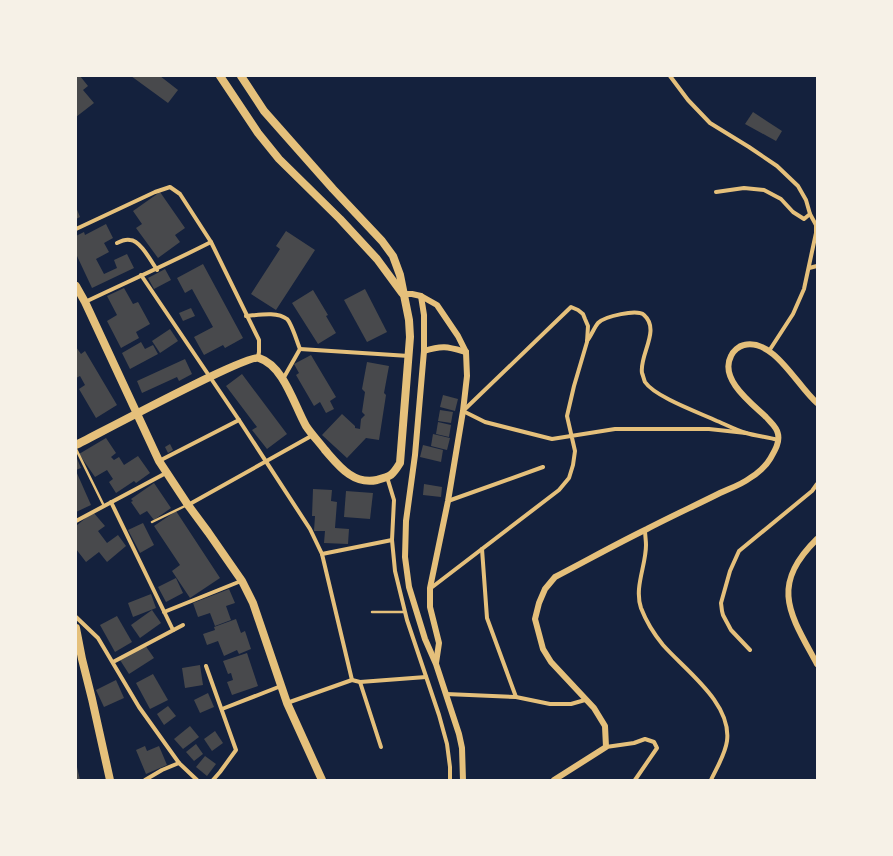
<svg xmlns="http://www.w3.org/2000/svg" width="893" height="856" font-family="'Source Sans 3',sans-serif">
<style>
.building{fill:#48494c}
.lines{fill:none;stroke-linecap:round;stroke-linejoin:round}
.service{stroke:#e5c07b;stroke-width:2.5}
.minor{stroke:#e5c07b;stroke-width:4}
.tertiary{stroke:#e5c07b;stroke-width:6}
.primary{stroke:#e5c07b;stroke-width:8}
</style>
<rect width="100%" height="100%" fill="#14213d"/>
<g class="building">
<polygon points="76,76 80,76 88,86 83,90 94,103 76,117"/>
<polygon points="131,76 160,76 178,90 168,103"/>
<polygon points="753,112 782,131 776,141 745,124"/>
<polygon points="160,192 185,228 175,235 180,242 158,258 136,228 142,224 133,211"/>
<polygon points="76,207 80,217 76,219"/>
<polygon points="106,224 113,238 104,243 109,252 96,259 104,274 117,268 114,260 127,254 134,268 92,288 77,256 76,256 76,236 84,232 85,235"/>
<polygon points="286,231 315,250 276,310 251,294 280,249 276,246"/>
<polygon points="203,264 243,338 225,348 223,345 204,355 194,337 213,327 192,289 185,293 177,278"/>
<polygon points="165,269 171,280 154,289 148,278"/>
<polygon points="124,288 133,304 138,302 150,324 136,332 139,338 121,348 107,321 117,315 107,296"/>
<polygon points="365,289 387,332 367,342 344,300"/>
<polygon points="313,290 328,315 326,316 336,333 318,344 292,303"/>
<polygon points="191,308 195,316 183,321 179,313"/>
<polygon points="170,329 178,341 160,353 152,341"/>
<polygon points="141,342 145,349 153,345 158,354 130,369 122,353"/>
<polygon points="76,347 81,354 85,351 117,405 96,418 79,389 85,385 80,376 76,378"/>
<polygon points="311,355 336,397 330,401 334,409 326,413 320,402 314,406 296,375 299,373 294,364"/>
<polygon points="185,359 192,374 179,381 177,377 142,393 137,381"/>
<polygon points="367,362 389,366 384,393 386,395 379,440 366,438 347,458 322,435 342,414 355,426 355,428 360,429 361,419 365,415 362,412 365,392 362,389"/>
<polygon points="242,374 287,434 267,449 252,430 257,427 226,386"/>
<polygon points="443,395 458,399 455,411 440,407"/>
<polygon points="440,410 453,412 451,423 438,421"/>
<polygon points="438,422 451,425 449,437 436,434"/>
<polygon points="433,434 450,438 447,450 431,446"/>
<polygon points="106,438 116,453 111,457 114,460 119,457 124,465 138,456 150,473 136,483 134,481 116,493 109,482 113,479 107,470 95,477 79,454"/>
<polygon points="170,444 173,450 168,453 165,447"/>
<polygon points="423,445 443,450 441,462 420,457"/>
<polygon points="76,456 81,468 76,470"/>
<polygon points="76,471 91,505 76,512"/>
<polygon points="154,483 171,508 154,520 147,511 140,515 131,502 133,501 131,499"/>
<polygon points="424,484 442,487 441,497 423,495"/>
<polygon points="313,489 332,490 331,501 337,502 335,528 349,529 348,544 324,543 325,531 314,531 315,516 312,516"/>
<polygon points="346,491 373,493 370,519 344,517"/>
<polygon points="176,511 220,578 190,598 172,571 180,565 154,526"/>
<polygon points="93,512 105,526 98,531 107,543 118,535 126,546 107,562 99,552 86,562 76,549 76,526"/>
<polygon points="143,523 154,545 140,553 128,530"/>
<polygon points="176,578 183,593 166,602 158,587"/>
<polygon points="229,589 235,603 226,606 231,620 215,626 210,613 198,617 193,603"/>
<polygon points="151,594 156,608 133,617 128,603"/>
<polygon points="152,610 161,623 140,638 131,625"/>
<polygon points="117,616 132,642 115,652 100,625"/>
<polygon points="236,619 241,633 245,631 251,649 239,654 237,650 224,656 218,641 207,645 203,634 215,630 214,627"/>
<polygon points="145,645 154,658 129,674 120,660"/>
<polygon points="247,653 258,686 232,695 227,682 233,680 231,673 228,674 223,661"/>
<polygon points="200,665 203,685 185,688 182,668"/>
<polygon points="153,674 168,700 150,709 136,683"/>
<polygon points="116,680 124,698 104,707 96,690"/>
<polygon points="208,693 214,707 200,713 194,700"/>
<polygon points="168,706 176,716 164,725 157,714"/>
<polygon points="190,726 199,737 183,749 174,739"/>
<polygon points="215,731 223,743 212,751 204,739"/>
<polygon points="196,744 203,754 194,761 186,752"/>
<polygon points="145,746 147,751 159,746 167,765 146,774 136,750"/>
<polygon points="205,756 216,764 207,776 196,767"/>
<polygon points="76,767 77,767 80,780 76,780"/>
</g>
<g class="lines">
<g class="service">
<polyline points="76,449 104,506"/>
<polyline points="152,522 187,505"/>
<polyline points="372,612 405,612"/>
</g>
<g class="minor">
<polyline points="670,76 688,100 710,123 749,147 777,166 798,186 806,200 810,214 804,219 793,212 781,199 764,190 744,188 716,192"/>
<polyline points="76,229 155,192 170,187 180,194 211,242 259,340 259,352 258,357"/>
<path d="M117,243C121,241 126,239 130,240C140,240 151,261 157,270"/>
<polyline points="809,268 817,266"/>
<polyline points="141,275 239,420 310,529 322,554 352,680"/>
<path d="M85,302C127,282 170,263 211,242"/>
<path d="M246,316C258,315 277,311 287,319C292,324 297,342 300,349"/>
<path d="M587,341C591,336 594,328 598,323C605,316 637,309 644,315C661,330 639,355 642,373C643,375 644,380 645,382C655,397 700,413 717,421C727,425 736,430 746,433C756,436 768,437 778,440"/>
<polyline points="300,349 409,356"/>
<polyline points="769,351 793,314 804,289 816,233 816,225 810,214"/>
<polyline points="283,379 300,349"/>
<polyline points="159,461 239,420"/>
<polyline points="387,477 394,500 392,540 395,571 407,620 439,715 447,744 450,767 450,780"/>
<polyline points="448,501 543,467"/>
<polyline points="111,502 173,630"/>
<polyline points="188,505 313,435"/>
<polyline points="76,521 166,473"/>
<path d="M645,530C645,535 646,540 646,545C646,566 634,587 641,608C646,621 654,634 663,645C685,670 732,703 727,741C725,755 717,767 711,780"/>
<polyline points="482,549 487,618 516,697"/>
<polyline points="322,554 392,540"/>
<polyline points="431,588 559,490 569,478 573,465 575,451 567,416 574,386 587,342 588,326 585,319 583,314 578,310 571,307 463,411 485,422 552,439 615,429 709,429 746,433"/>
<polyline points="164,612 241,581"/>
<polyline points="76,617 98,638 139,707 179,763 197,780"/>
<polyline points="750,650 731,630 723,615 722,611 721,603 730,571 739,551 812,491 817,484"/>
<polyline points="113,662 183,625"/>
<polyline points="206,666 236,750 220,772 213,780"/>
<polyline points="360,682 381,747"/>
<polyline points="446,694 516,697 550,704 571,704 585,700"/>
<polyline points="287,703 352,680 360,682 426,677"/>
<polyline points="222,709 281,686"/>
<polyline points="606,747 634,743 645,739 654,742 657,748 635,780"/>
<polyline points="145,780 162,770 179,763"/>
</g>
<g class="tertiary">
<polyline points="403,294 412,294 421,296 437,305 458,336 466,352 467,376 463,411 448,501 430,588 430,607 439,643 436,663"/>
<polyline points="421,296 424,315 424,351 415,455 406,521 405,557 409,587 425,639 436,664 459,734 462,748 463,780"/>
<path d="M424,351C443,345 448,347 466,352"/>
<path d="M817,539C769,586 790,614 817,664"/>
<path d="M554,780L606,747L605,726L594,708L551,662L543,649L535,619L539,603L545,589L555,577C586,561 616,544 647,529C670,517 694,506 718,494C728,489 741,485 750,478C757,474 766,466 770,459C774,452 780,443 778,434C777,427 770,422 766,417C751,403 719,379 731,356C733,351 739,346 744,345C774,338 797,386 817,403"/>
</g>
<g class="primary">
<polyline points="220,76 258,133 279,159 340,219 377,259 402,293"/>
<polyline points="76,286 85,302 159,461 188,505 208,532 242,581 253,603 287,703 322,780"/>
<path d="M76,445C98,434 247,354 259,358C284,366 294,405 306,426C312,435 319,442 325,450C339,466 353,485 377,480C391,476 392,476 400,463L410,337L409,320L400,275L393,256L382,241L333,189L264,111L241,76"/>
<polyline points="76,628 82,659 92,699 110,780"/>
</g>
</g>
<rect width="893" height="856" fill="none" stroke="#f6f1e7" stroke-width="154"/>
</svg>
